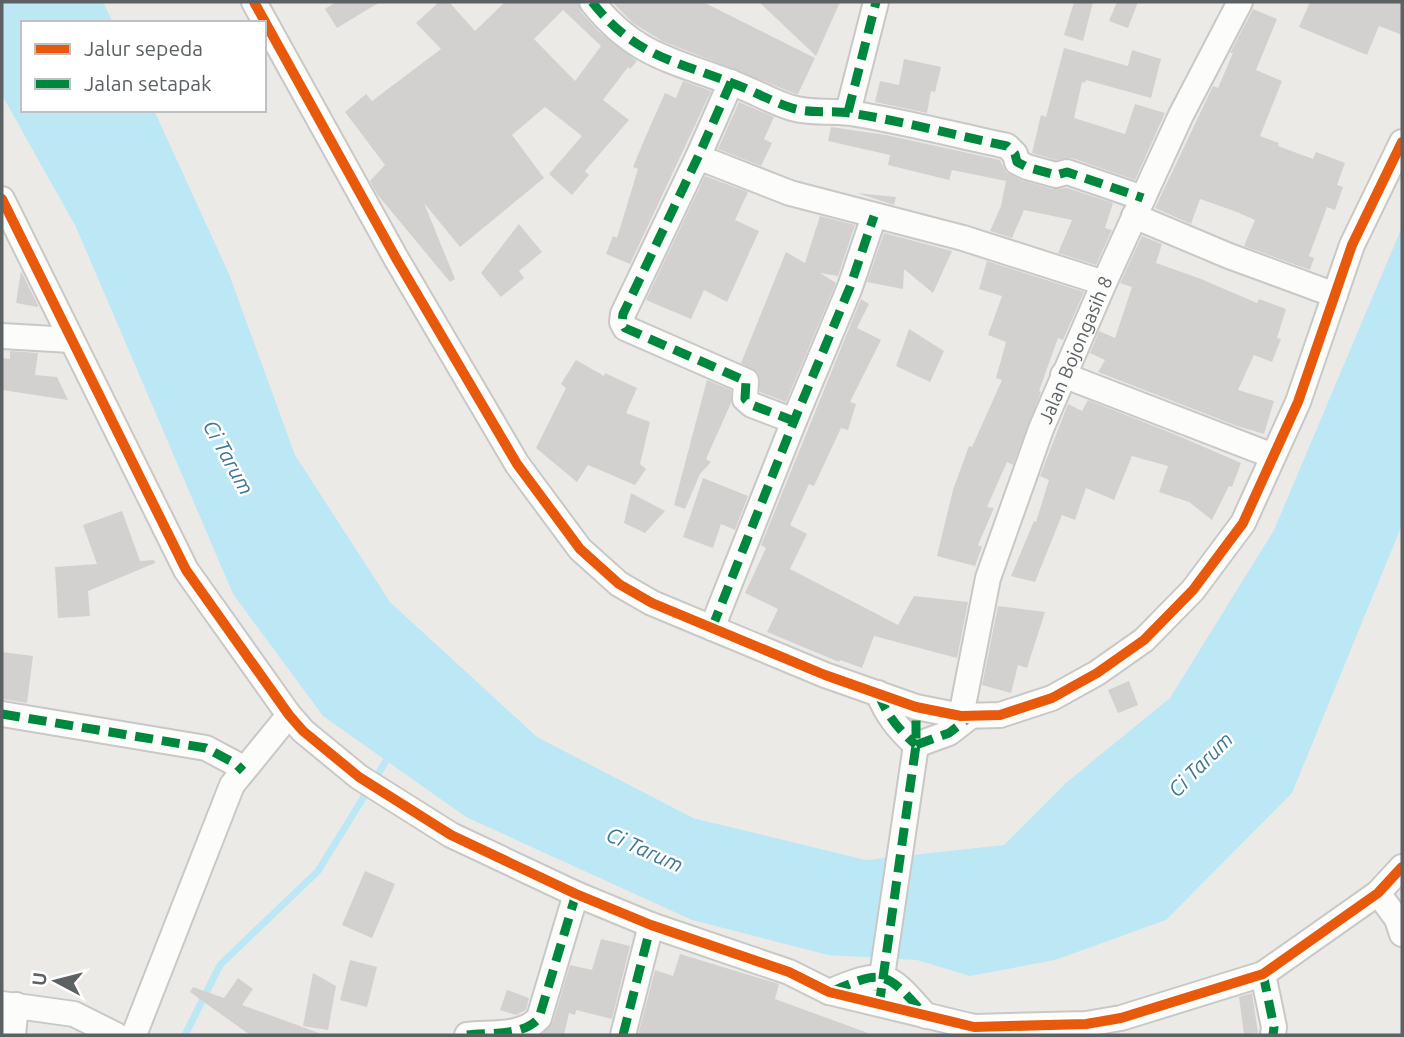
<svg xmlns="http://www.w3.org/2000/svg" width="1404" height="1037" font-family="Ubuntu,sans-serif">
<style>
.water{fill:#bce8f5}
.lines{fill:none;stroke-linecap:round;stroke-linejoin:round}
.stream{stroke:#bce8f5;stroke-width:7}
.building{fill:#d3d1d0;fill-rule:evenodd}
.minor-casing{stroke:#c8c8c7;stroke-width:28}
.minor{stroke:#fcfcfb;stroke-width:24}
.quiet{stroke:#00873e;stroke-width:9;stroke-dasharray:18 9;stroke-linecap:butt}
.cycleway-casing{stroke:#fff;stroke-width:15}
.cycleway{stroke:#e8590c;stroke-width:10}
.labels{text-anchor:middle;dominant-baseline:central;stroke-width:5;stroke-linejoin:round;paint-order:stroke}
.street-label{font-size:19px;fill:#5c6164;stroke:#fff}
.water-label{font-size:21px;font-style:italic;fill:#3c7892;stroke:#fff}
</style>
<rect width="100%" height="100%" fill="#eceae7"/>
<polygon class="water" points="2,2 103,2 113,23 23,23 23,110 154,110 229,274 295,455 390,602 537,737 693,818 866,860 1004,845 1067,782 1170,698 1274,530 1402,227 1402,525 1292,793 1166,920 1055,960 970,976 917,960 828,955 692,920 466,817 323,716 233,594 76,227 2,95"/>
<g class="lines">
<polyline class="stream" points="185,1035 220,965 318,871 391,753"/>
</g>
<g class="building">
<polygon points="336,2 380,2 337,28 325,9"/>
<path d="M439,2H449L475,31L505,2H578L581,12L598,31L637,61L630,69L628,67L603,100L629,120L585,171L589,175L572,195L549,174L582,136L545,107L512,135L544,178L460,247L424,203L455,279L450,282L377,194L370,181L385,165L345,112L366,94L372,101L441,49L416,23ZM563,10L601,46L575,81L534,39Z"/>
<polygon points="612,2 703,2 815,58 798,94 796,94 662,41 633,23"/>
<polygon points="759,2 840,2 816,56"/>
<polygon points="1074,2 1093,2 1083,41 1064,35"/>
<polygon points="1117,2 1138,2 1128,28 1109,21"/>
<polygon points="1310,2 1402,2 1402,35 1379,26 1367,55 1299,27"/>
<polygon points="1253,9 1277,19 1256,70 1282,81 1260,136 1279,143 1278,146 1313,159 1316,152 1345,163 1337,185 1343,187 1335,210 1327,207 1309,256 1314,258 1310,270 1244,246 1255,220 1237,212 1200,199 1191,224 1155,208 1213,86 1218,88 1233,53 1230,53"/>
<polygon points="1064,48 1128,66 1132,50 1161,59 1151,98 1086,80 1085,83 1082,82 1074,118 1125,134 1135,104 1165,113 1135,180 1072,158 1056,160 1032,153 1041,115 1046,117"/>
<polygon points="904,59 941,67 935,92 931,91 927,113 875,102 880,81 899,85"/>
<polygon points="683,81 711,91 630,264 606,254 613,236 617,238 638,169 633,167 645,138 665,93 676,98"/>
<polygon points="739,102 774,117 764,139 772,143 761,166 718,149"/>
<polygon points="831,127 886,135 1000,160 1006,172 1021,180 1052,189 1067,188 1113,203 1105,228 1112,230 1096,265 1058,253 1072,220 1024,210 1012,238 990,231 1001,206 1006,181 952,170 949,180 888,165 890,155 828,141"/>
<polygon points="705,176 748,192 735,220 759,231 727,302 704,290 691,319 646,300"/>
<polygon points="857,193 896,197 894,205"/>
<polygon points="820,216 855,225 838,276 820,273 836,283 786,402 760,392 758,373 741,363 786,252 805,263"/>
<polygon points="519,224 542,252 519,271 524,278 501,297 481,273"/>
<polygon points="884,233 952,251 933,293 904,269 903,289 867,282"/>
<polygon points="1142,236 1162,244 1156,263 1201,279 1257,303 1259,299 1286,309 1277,338 1281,339 1272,362 1254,355 1238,390 1274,401 1264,434 1237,426 1098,372 1105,360 1090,353 1099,331 1115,338 1132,287 1120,283"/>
<polygon points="987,261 1084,292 1063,340 1058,338 1039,391 1041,392 1013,465 1007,462 987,507 994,508 978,545 982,547 975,566 937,556 953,490 969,446 972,447 1002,380 996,378 1006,342 988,335 1002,296 979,289"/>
<polygon points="21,271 38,305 38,307 16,303"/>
<polygon points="861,299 869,304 857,328 881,340 850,402 856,404 848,430 841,428 814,486 809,484 790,525 807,534 790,569 898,625 914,596 968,602 957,658 874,636 862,668 840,660 839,662 767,632 778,609 745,593 766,548 761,545"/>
<polygon points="909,329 944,351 930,382 896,366"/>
<polygon points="10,351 38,353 35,375 57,377 68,400 2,390 2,358 10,359"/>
<polygon points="576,360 604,376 605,373 637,388 626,413 650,422 640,464 646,469 635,485 588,465 577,482 536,448 566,388 561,384"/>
<polygon points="707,380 731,390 731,403 706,459 711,462 700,474 685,509 674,505"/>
<polygon points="1088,400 1174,434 1241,463 1232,487 1229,486 1212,520 1189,502 1159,492 1168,466 1132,456 1114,500 1086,488 1075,520 1062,515 1035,582 1011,576 1034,521 1036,522 1049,480 1040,476 1068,404 1082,411"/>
<polygon points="703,478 748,496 735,530 721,524 713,548 683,537"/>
<polygon points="631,493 665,511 645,533 624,523"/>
<polygon points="122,511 140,561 154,560 155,563 88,591 90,616 58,618 55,567 97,564 83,525"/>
<polygon points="998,606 1045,612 1027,668 1018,665 1011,693 982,685"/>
<polygon points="2,652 33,656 27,703 2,699"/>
<polygon points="1129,681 1138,705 1118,713 1108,690"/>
<polygon points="365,871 395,884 372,938 342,925"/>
<polygon points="601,939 630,946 612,1019 576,1010 575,1015 569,1013 564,1035 542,1035 553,1022 570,965 592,970"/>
<polygon points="680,954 779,984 775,999 868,1033 868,1035 638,1035 655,970 673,976"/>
<polygon points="350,960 377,967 367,1007 340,1000"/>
<polygon points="313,973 336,986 328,1030 303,1026"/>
<polygon points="238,978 253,989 242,1005 319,1033 318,1035 250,1035 190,992 193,987 224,998"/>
<polygon points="507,990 529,998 526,1010 516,1015 500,1010"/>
<polygon points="1252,993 1258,1033 1244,1035 1239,997"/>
</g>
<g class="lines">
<g class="minor-casing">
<g id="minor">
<polyline points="254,2 397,260 517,464 580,549 619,584 652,603 825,675 916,707 961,716 1000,715 1052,698 1097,673 1144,640 1193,590 1243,523 1298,402 1352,245 1402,142"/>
<path d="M592,2C635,56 672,60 732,83C752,90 772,102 792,108C811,114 830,110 850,113C902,121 955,135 1007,146L1015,154L1017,162L1027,167L1056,175L1067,172L1143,198"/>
<polyline points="731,82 698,157 623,314 622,322 625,328 746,381 745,399 752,405 794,421"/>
<polyline points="848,112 876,2"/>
<polyline points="698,157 790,193 963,238 1104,283"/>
<polyline points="2,199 186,570 289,715 303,731 359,777 451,835 576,894 651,925 789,972 829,992 974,1027 1086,1024 1121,1018 1263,974 1378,893 1402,867"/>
<polyline points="1134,216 1229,256 1335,295"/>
<polyline points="2,336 71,340"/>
<polyline points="1063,375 1273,456"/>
<polyline points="712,628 794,421 850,287 874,216"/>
<path d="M878,693C887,715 898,729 916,745"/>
<polyline points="2,714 206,748 236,764 243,771"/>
<path id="s1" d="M961,716L988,578L1041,429L1104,283L1181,115L1240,2"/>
<polyline points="916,745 949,733 971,716"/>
<polyline points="1378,893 1397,919 1402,934"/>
<polyline points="1263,974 1274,1027 1273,1035"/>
<polyline points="882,976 916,745"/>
<path d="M829,992C886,968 887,972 926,1016"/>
<polyline points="2,1004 74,1014 116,1035"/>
<polyline points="13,1035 16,1005"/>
<polyline points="134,1035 232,785 289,715"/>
<path d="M467,1035C490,1032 522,1037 539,1018L576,894"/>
<polyline points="623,1035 651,925"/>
</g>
</g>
<use href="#minor" class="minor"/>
<g class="quiet">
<path d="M592,2C635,56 672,60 732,83C752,90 772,102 792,108C811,114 830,110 850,113C902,121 955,135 1007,146L1015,154L1017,162L1027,167L1056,175L1067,172L1143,198"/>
<polyline points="731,82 698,157 623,314 622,322 625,328 746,381 745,399 752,405 794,421"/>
<polyline points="848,112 876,2"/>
<polyline points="712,628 794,421 850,287 874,216"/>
<path d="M878,693C887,715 898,729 916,745"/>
<polyline points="2,714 206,748 236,764 243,771"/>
<polyline points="916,745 949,733 971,716"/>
<polyline points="1263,974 1274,1027 1273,1035"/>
<path d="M833,991C885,968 887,973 924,1014"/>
<polyline points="879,1006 916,745 916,707"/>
<path d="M467,1035C490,1032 522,1037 539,1018L576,894"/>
<polyline points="623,1035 651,925"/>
</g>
<g class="cycleway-casing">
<g id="cycleway">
<polyline points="254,2 397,260 517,464 580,549 619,584 652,603 825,675 916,707 961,716 1000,715 1052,698 1097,673 1144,640 1193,590 1243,523 1298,402 1352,245 1402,142"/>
<polyline points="2,199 186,570 289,715 303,731 359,777 451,835 576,894 651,925 789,972 829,992 974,1027 1086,1024 1121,1018 1263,974 1378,893 1402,867"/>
</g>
</g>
<use href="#cycleway" class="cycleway"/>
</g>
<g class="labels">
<g class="street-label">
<text stroke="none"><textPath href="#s1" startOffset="385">Jalan Bojongasih 8</textPath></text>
</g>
<g class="water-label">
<text transform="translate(229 457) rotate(61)">Ci Tarum</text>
<text transform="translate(1200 764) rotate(-45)">Ci Tarum</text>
<text transform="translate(645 849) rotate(24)">Ci Tarum</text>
</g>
</g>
<rect width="1404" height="1037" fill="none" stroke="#5c6164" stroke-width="7"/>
<rect x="21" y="21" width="245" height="91" fill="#ffffff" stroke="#bec0c1" stroke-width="2"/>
<rect x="35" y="44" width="35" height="10" fill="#e8590c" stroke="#bec0c1" stroke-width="2"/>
<text x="84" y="56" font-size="21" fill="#5c6164">Jalur sepeda</text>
<rect x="35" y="79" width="35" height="10" fill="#00873e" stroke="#bec0c1" stroke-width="2"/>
<text x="84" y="91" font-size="21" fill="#5c6164">Jalan setapak</text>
<g transform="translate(56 981) rotate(277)" stroke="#ffffff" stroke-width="5" paint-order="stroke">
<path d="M0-5L12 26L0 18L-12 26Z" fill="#5c6164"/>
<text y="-10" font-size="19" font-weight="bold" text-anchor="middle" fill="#5c6164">U</text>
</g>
</svg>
